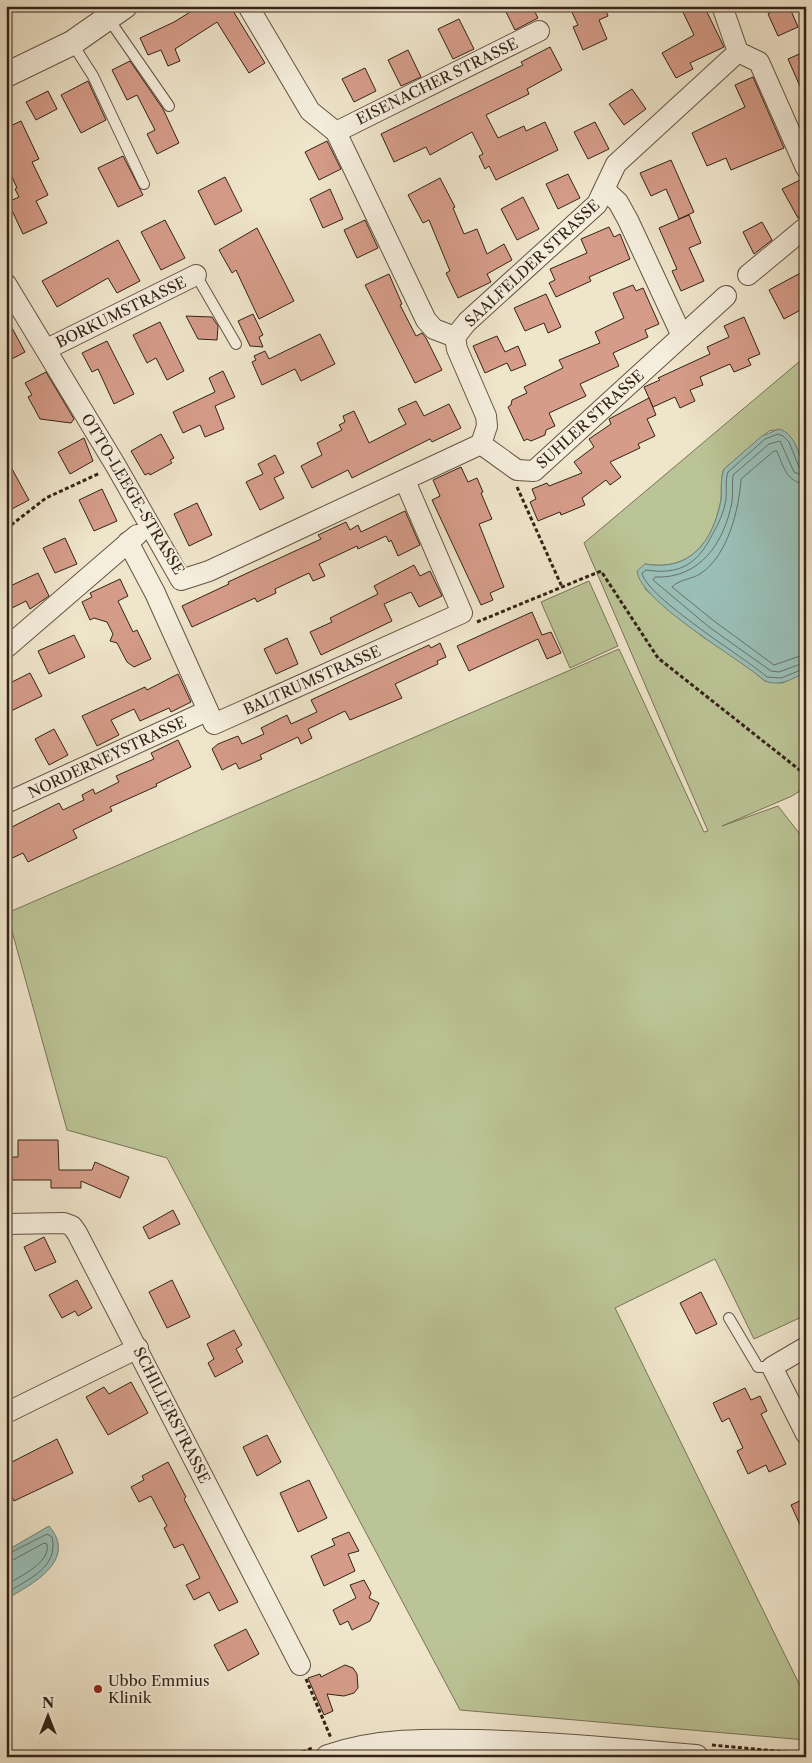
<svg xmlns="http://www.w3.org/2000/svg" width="812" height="1763" font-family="'Libre Caslon Text',serif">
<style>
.green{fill:#bbc496;stroke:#787456}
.water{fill:#9abfb7;stroke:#718177}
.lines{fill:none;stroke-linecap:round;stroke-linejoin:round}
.shore{stroke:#677167;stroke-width:1}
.building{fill:#d59c89;stroke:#342317}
.service-casing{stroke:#635444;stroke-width:12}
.minor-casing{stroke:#635444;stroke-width:22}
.tertiary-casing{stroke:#635444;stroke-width:26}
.path{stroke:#342317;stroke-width:3;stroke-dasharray:4 2.5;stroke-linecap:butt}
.service{stroke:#f5eedd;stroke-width:10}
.minor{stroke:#f5eedd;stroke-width:20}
.tertiary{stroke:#f5eedd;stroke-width:24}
.poi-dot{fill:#8f2418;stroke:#f5eedd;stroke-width:2}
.labels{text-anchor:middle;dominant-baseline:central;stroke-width:4;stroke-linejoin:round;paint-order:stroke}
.street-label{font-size:15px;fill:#342317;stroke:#f5eedd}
.poi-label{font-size:15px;fill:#342317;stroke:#f5eedd;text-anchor:start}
</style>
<rect width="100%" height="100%" fill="#efe5cb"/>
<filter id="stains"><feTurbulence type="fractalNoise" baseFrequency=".004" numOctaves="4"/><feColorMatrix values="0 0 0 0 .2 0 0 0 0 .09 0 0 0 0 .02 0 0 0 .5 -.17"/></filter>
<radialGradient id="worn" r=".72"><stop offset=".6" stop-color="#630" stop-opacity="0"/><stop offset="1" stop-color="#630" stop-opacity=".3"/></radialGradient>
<g class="green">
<path d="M806,356V469C796,452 794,425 769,431L724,469C720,479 722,489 721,500C713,542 690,572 645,564V589L703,637L736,658L765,681L782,683L806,672V787L792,796L722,826L778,806L806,842V1315L754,1339L715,1259L615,1308L806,1698V1740L460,1710L167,1158L67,1130L7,913L619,649L704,832L708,831L584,543Z"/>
<polygon points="589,581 618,646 570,668 541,602"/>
</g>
<g class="water">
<path d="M779,429C796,434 798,455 806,469V672C792,679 780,687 765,681C739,658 640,602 637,571L645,564C690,572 713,542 721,500C722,489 720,479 724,469L762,436Z"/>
<path d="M49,1526C78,1560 33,1584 6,1599V1551Z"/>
</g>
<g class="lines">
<g class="shore">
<path d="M806,470L799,467L789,442L783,436L778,434L765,439L728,472C725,480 727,490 726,499C724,512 719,523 712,535C697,565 679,575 646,570L642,573C647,598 744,657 767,677L781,678L806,668"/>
<path d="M806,477L794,472L780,441L769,444L733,475C732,484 733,493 732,502C724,543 700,579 655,577L653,580L709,627L771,671L779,672L806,662"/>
<path d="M806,484C787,483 783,466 777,451H774L741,479C739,509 728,556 700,574C692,579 678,580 672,587L714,621L774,665L806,654"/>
<path d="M6,1555L47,1534L52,1537C59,1568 28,1579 6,1593"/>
<path d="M6,1562L13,1560L44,1543L47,1544C51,1563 20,1576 6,1585"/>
</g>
</g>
<g class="building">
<polygon points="200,6 230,6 265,63 249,73 217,22 175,49 180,61 168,66 161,50 148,55 140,38 174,22"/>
<polygon points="503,6 532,6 538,18 515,30"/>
<polygon points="569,6 604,6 608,16 599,20 607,39 583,50 573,27 578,25"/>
<polygon points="680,6 704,6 724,47 690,63 693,69 676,78 662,53 694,35"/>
<polygon points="767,6 789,6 798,27 778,36 768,14 770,13"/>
<polygon points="459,19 474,49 453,59 438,29"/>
<polygon points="550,47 562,70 527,89 529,94 486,115 498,138 524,126 526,131 545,122 558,150 496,180 489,166 485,169 479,156 483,154 472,132 430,155 426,147 394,162 381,134 523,65 521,62"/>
<polygon points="408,50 421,77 401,86 388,60"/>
<polygon points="806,51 806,100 788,59"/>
<polygon points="130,61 163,109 179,143 157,154 147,134 155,130 137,95 127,100 112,70"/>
<polygon points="365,68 376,91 354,102 342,79"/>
<polygon points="753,77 784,148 731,170 726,158 707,166 692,133 745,107 735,85"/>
<polygon points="88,81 106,120 81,133 61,95"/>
<polygon points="632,89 646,109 624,125 609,104"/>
<polygon points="48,91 57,109 36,120 26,102"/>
<polygon points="21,121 39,159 32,162 48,195 36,201 47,223 23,234 8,202 19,197 15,189 17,188 6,164 6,128"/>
<polygon points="595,122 609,149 588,159 574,132"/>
<polygon points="327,141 341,169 319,180 305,152"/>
<polygon points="123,156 143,195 118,207 98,168"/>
<polygon points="671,160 694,212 679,219 666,189 651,196 640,173"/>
<polygon points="568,174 580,198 558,209 546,184"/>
<polygon points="225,177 242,211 215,225 198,191"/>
<polygon points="440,178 455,207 453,208 464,234 477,229 487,254 504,244 512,260 487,274 491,282 458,298 446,273 450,271 429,220 423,223 408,195"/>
<polygon points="802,179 806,180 806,215 798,218 782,189"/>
<polygon points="330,189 343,219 323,228 310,199"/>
<polygon points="523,197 539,229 517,240 501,209"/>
<polygon points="689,215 701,243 689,248 704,281 681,291 672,271 677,269 659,228"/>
<polygon points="165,220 185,258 161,270 141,232"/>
<polygon points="365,220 378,248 357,258 344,230"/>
<polygon points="762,222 772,240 754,254 743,232"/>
<polygon points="609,227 614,237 620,234 630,259 589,277 591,281 556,297 549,283 555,280 550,269 587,253 581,239"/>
<polygon points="257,228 294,301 259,319 236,270 232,273 219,250"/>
<polygon points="118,240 140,281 117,293 108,278 57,307 42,281"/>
<polygon points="806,270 806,307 784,319 769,290"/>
<polygon points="389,274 402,304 400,305 416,336 422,333 426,338 442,370 415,383 365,285"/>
<polygon points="633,285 636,291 643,288 659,324 645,330 648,337 613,353 619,366 580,384 586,396 549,413 555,426 546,430 545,435 531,441 527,439 524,441 508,407 511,405 512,400 527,393 524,387 563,368 559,360 600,343 595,332 624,318 613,293"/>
<polygon points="546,294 561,327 548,333 544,323 525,331 514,308"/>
<polygon points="253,314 263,335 259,337 263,347 250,346 238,321"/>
<polygon points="186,316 212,317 218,326 217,340 198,339"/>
<polygon points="6,317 25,352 6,362"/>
<polygon points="744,317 760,354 748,359 751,365 734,372 730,364 700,377 703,385 690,390 695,401 680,408 675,397 653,407 644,387 660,380 658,378 710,354 707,347 729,337 724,326"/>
<polygon points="160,322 184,371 167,380 156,358 147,363 133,335"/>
<polygon points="320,334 335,364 301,381 295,369 262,385 252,362 256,360 254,356 265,351 269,359"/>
<polygon points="497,336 505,352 518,346 526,365 511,371 507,363 485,373 473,346"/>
<polygon points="107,341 134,394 114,404 98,369 92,372 82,353"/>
<polygon points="223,371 235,397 215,406 224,429 205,437 200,425 183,433 173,412 215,392 209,378"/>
<polygon points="46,372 74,419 71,423 40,419 28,397 32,395 25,383"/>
<polygon points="649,398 656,415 647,419 655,436 638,444 640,448 610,462 621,477 610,485 606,480 582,498 585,505 561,515 560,512 538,521 530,502 536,499 532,489 547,483 549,486 582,473 574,462 594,447 589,439 611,424 609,419"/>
<polygon points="416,401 424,416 449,404 461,428 432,442 430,439 352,478 348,470 312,488 301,466 322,455 317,443 342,430 339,425 345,422 343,416 354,411 369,443 406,424 398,409"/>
<polygon points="161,434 174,458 170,460 172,463 150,475 149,473 145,475 131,451"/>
<polygon points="84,438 93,461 70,474 58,452"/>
<polygon points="275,455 284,473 274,478 284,498 260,510 246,482 263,474 258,464"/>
<polygon points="6,458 29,500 6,512"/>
<polygon points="461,467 468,482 477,478 483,492 481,493 492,519 479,524 504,587 490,593 493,600 481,605 432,500 440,496 433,480"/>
<polygon points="102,489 117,521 94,531 79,500"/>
<polygon points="197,503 212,535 189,546 174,514"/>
<polygon points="405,511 420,545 398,556 391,540 389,542 386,536 358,549 357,546 319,564 325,576 313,581 309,573 275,589 276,593 257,602 255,598 192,627 182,606 229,584 228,582 321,539 318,535 346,522 350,530 358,525 361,532"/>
<polygon points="65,538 77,564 55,573 43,548"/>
<polygon points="414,565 420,576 430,571 442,596 419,607 411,592 384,604 392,621 321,655 310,632 332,622 330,618 378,594 374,586"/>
<polygon points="38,573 49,596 30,609 26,601 6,611 6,588"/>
<polygon points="120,579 128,596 118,601 133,632 137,630 151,659 134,667 127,662 117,643 110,641 113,634 107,622 94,618 90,620 82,602 92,597 90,593"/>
<polygon points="532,612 542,635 551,632 561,653 547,659 538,639 469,671 457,646"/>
<polygon points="74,635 85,657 49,674 38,651"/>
<polygon points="287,638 298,664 276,674 264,649"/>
<polygon points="440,643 446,657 437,661 438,664 395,684 402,698 350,720 345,711 308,729 312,738 301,744 298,737 260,755 262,759 239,769 236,763 222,770 212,749 218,744 238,736 242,744 264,734 261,728 287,715 291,724 317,712 311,700 429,645 431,648"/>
<polygon points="30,673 42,696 11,711 6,701 6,685"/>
<polygon points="178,674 191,702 171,712 169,708 140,721 134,709 111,720 119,735 97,746 82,716 145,687 147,690"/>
<polygon points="54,729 68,755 49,765 35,739"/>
<polygon points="178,740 191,767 156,784 157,786 110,807 112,811 73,830 77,838 28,862 23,853 6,861 6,830 59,803 63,810 84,800 82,795 93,789 95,794 119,782 116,776 154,759 151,753"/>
<polygon points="18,1140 58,1140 59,1170 92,1170 95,1162 129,1177 120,1198 81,1181 81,1188 51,1188 51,1180 12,1180 11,1157 18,1157"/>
<polygon points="173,1210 180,1224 149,1239 143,1227"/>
<polygon points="44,1237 56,1262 35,1271 24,1247"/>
<polygon points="77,1280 92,1308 78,1316 75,1311 62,1318 49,1295"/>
<polygon points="172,1280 190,1317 167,1328 149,1292"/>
<polygon points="701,1292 717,1324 696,1334 680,1303"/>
<polygon points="234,1330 242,1345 236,1349 243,1362 215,1377 208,1363 214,1359 207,1344"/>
<polygon points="131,1382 148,1413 108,1435 86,1397 104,1387 109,1394"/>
<polygon points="745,1388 751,1400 760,1396 767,1411 761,1414 786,1464 769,1472 766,1465 748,1474 737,1451 743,1448 729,1418 722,1422 713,1403"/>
<polygon points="267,1435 281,1462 257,1476 243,1447"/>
<polygon points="57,1439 73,1473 14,1501 6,1485 6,1465"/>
<polygon points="168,1462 186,1497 184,1499 238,1602 219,1611 209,1592 194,1600 186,1585 200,1578 183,1544 174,1548 164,1528 167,1526 151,1496 139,1502 131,1487 144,1480 142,1476"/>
<polygon points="309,1480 327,1518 298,1532 280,1493"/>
<polygon points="806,1498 806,1538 791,1505"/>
<polygon points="349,1532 359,1551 348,1554 355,1571 324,1586 311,1556 335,1545 332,1539"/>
<polygon points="364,1580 371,1593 369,1598 379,1603 370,1621 352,1630 348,1621 340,1625 333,1610 356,1598 350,1585"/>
<polygon points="246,1629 259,1654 228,1671 214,1645"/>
<polygon points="345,1665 353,1668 357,1674 358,1688 354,1693 344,1696 327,1694 333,1711 324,1715 308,1678 320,1674 321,1677"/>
</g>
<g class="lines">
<g class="service-casing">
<g id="service">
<polyline points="108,18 169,106"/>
<polyline points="72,43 93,76 144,184"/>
<polyline points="196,275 236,344"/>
<polyline points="729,1318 758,1367 772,1367"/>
<polyline points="475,1742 480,1757"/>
</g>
</g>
<g class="minor-casing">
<g id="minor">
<polyline points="248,6 310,111 336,132 426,320 434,329 455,337 457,349 486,416 487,426 481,444 517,470 534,471 682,336 628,220 618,202 605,190"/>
<polyline points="738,52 759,62 806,168"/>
<polyline points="336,132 539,31"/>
<polyline points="748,275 806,227"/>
<polyline points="6,284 116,466 181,580 209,571 481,444"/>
<polyline points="682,336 726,296"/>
<polyline points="455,337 467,322 597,204 616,164 738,52 722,6"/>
<polyline points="47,349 196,275"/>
<polyline points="128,542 155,593 214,724 462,613 405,481"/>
<polyline points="6,648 137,535"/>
<polyline points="6,803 207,711"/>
<polyline points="6,1224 64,1223 72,1226 77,1233 300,1665"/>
<polyline points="806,1347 772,1367 806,1434"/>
<polyline points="6,1413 138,1348"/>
</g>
</g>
<g class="tertiary-casing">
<g id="tertiary">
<polyline points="6,75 72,43 125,6"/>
<path d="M328,1757C377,1740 428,1741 479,1742C552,1744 624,1751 696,1757"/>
</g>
</g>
<g class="path">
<polyline points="517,487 562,587"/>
<polyline points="6,529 46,498 100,473"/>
<polyline points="477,622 601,571 658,658 806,775"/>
<polyline points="306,1679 331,1738"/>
<polyline points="712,1745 806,1754"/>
<polyline points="290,1757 312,1748"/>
</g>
<use href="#service" class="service"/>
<use href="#minor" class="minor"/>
<use href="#tertiary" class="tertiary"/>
</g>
<circle class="poi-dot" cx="98" cy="1689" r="5"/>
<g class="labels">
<g class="street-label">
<text transform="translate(437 81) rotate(-26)">EISENACHER STRASSE</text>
<text transform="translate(532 263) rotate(-43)">SAALFELDER STRASSE</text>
<text transform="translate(121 312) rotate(-26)">BORKUMSTRASSE</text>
<text transform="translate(590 419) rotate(-42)">SUHLER STRASSE</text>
<text transform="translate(133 494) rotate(59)">OTTO-LEEGE-STRASSE</text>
<text transform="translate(312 680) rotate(-24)">BALTRUMSTRASSE</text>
<text transform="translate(107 757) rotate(-25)">NORDERNEYSTRASSE</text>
<text transform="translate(172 1415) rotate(63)">SCHILLERSTRASSE</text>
</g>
<g class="poi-label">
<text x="108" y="1680">Ubbo Emmius<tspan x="108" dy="17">Klinik</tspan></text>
</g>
</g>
<rect width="812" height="1763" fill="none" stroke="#efe5cb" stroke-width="25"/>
<rect x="8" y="8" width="797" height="1748" fill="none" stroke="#342317" stroke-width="2.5"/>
<rect x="12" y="12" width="787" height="1738" fill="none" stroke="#342317"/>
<g transform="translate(48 1716)" stroke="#f5eedd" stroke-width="4" paint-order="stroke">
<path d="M0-4L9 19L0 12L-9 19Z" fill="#342317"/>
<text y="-8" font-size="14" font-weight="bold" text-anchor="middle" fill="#342317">N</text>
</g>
<rect width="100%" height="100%" filter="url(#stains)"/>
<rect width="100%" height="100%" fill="url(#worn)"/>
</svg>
